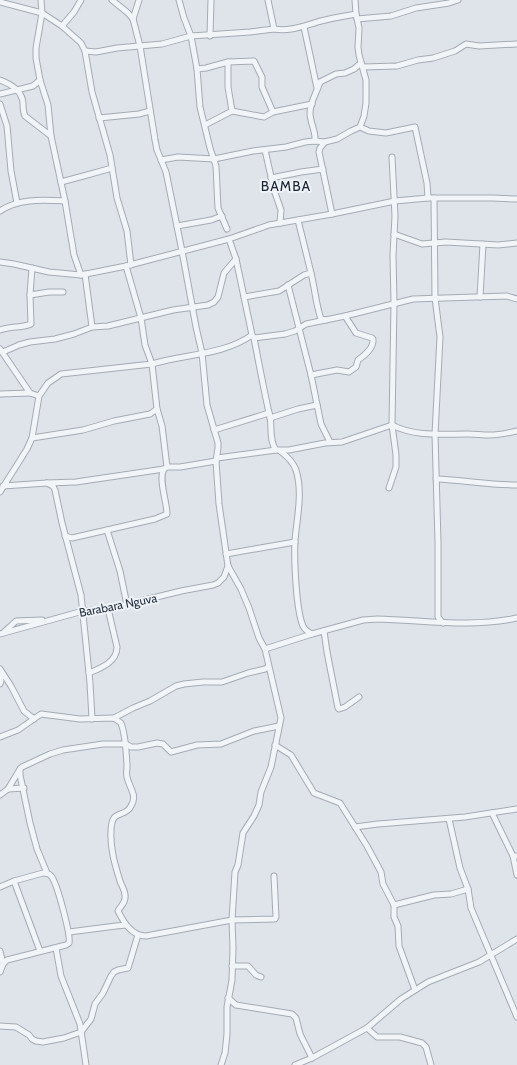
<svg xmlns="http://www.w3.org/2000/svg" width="517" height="1065" font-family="Cabin,sans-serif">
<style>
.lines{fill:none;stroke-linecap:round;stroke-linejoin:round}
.minor-casing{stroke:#a4abb4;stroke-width:7}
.minor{stroke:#f2f5f8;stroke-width:5}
.labels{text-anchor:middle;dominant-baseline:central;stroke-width:4;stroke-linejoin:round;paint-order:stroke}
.street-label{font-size:12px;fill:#273342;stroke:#eff3f7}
.quarter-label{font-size:14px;letter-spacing:1px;fill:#192433;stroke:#eff3f7}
</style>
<rect width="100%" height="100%" fill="#dfe4ea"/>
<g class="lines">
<g class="minor-casing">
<g id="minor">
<polyline points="41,0 42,13 36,48 36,58 40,80 48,105 51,136 65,201 74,255 81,275"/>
<polyline points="112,0 128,13 133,19 140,46 155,140 157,150 166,172 182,251 196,327 202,353 207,405 218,443 218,448 216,461 219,504 228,566 241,589 249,608 259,638 265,649 281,718 271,767 261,792 259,805 254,816 243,833 238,865 235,872 232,920 233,948 232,980 227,1007 227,1034 225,1053 221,1065"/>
<polyline points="179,0 184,18 191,36 197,69 206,68 228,62 254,61 262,77 262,87 273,112"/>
<path d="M268,0L274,29C290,32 306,25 321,21C332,18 344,16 356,14"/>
<polyline points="0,2 42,13 62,26 81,43 85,51 92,92 110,155 117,198 127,231 131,265"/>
<polyline points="133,19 139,0"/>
<polyline points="357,19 391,16 416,8 449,3 458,0"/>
<polyline points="62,26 74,12 81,0"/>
<polyline points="304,27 317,88"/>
<polyline points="210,36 211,0"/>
<polyline points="85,51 96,52 117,48 162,44 191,36 250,32 274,29"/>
<polyline points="228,62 228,87 232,111"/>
<polyline points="363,67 397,66 418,60 433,58 455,51 466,44 479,46 517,44"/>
<polyline points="197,69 200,107 210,148 216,166 218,208 227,229"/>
<path d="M0,80C11,84 22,91 23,103C23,108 23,112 25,116L51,136"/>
<polyline points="0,94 33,86 40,80"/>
<polyline points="0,104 7,126 11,171 17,203"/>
<polyline points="99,118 139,114 150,111"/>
<polyline points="205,125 232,111 264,117 273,112 312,104"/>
<polyline points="360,127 369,131 386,133 415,127 427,183 428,198"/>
<path d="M315,141C316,131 310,123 310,113C310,102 317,92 320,82L336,74L345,73L354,69L361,63"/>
<polyline points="265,150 274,190 281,210 280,223"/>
<polyline points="161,160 178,157 214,159 253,151 286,147 305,142 315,141 325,142"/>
<polyline points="271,178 301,172 323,169"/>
<polyline points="61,182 87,175 112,168"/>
<polyline points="434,198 435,298 440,337 435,434 438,542 438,617 443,623"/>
<path d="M0,211C19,198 43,200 65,201"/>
<polyline points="332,214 319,152 320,148 325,142 337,139 351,131 360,127 364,116 366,103 366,80 359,55 358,47 359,28 356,14 355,0"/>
<polyline points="177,226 211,220 222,216"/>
<polyline points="394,234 422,244 446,242 498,245 517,243"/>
<polyline points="0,262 14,264 49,272 81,275 126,266 229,239 269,225 332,214 395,201 428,198 492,198 517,199"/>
<path d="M311,273C315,289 316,305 321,319L326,320"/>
<polyline points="85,274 92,327"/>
<polyline points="288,285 311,375 321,424 330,442"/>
<polyline points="30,295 49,292 63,292"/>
<polyline points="244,297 279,291 304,275 311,273 298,220"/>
<polyline points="480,297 483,244"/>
<path d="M0,330C10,326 23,328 31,324L30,295L32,268"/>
<path d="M252,335L254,338C259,364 264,391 270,417C272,427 269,441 276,450H289L325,443L342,442L392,425C415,437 443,434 468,434C475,434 482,435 490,435C499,435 508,433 517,431"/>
<polyline points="254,338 285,334 295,331 306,324 345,316 413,299 507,296 517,299"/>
<polyline points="0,349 30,393 39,396"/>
<polyline points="3,352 19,345 30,342 55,339 74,334 92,327 108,326 173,310 208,305 214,302 218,297 224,273 236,259"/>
<path d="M311,375L337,370L349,372L356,367L358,360C365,355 374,348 373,339L372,338L356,333L345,316"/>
<polyline points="0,394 30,393"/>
<polyline points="157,409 162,426 167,467"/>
<polyline points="270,418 298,409 317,405"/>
<polyline points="214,430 269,413"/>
<polyline points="32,438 83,430 114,421 150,414 157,409 152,364 145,345 141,318 126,266"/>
<path d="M280,451C287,456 293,462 296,470C303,492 297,518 295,540C294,559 296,610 303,626C305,630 308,632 312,634L363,620L377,619C424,620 470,628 517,618"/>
<polyline points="217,458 276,450"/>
<path d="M436,479C463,480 490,485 517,485"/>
<polyline points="47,483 53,486 55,490 62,523 81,595 90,683 92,719"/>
<polyline points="3,486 47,483 76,482 164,469 167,467 180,467 216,461"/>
<polyline points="389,488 396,467 396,455 392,425 394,303 393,255 395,216 392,157"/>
<path d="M0,492L27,449L32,438L39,396L48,383L61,374L152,364C185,354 224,355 252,335L236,259L229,239"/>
<polyline points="107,530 120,571 127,605"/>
<path d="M65,536L72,538L155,519L167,514C167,502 158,479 164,469"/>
<polyline points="226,554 295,542"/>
<polyline points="324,631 327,652 338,708 339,709 345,707 359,697"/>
<polyline points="4,632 16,621 42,620"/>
<polyline points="0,634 83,611 108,609 181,591 213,585 218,583 224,577 228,566"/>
<polyline points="265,649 312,634"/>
<polyline points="0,669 11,686 24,711 34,719"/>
<path d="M89,673C101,668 117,662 117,647L108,609"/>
<polyline points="0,684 1,681 0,670"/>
<polyline points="114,718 133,708 150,701 176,686 184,684 203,682 222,682 248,673 265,669 268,667"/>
<path d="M0,737L18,730L41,714L80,719L114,718L121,723C126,736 126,751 127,765C127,769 126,774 127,777C129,788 138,795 131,806C125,819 111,807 111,832C110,848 115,865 120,881C122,887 126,891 125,898C125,903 120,907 118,911C124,923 132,936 146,936L232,920L275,919L276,917L274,876"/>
<polyline points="275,745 291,755 314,793 340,803 367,846 381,872 383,884 394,905 394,917 398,926 399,946 415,990"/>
<polyline points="8,789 20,769"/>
<polyline points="0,795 8,789 24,788"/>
<polyline points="492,813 512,854 513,856 517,856"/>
<polyline points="449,819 460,868 468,889 471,908 517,1017"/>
<polyline points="355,827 378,824 465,817 517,809"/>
<polyline points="513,856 517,875"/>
<polyline points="47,873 37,849 30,823 20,775 20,769 22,767 50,754 63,750 103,744 126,744 131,747 138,747 157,743 163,744 171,752 197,745 221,744 254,731 279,726"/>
<polyline points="14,881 40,951"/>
<path d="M0,887L14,881L43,873C46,873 49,873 51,876C57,882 71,936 69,943L66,945L7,960L3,964L0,972"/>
<polyline points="394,905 434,895 451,894 468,889"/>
<polyline points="69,932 116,926 126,925"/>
<polyline points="56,948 61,976 80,1024 86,1065"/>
<polyline points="0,951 3,964"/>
<polyline points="232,966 248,966 256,975 261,977"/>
<polyline points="228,998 236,1005 292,1014 296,1018 300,1034 312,1058"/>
<polyline points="0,1026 16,1027 29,1035 32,1039 36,1041 43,1042 64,1038 81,1032 91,1019 95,1004 103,993 111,976 114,972 118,970 128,968 138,935"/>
<polyline points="367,1028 377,1037 400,1037 422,1043 426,1047 431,1065"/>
<polyline points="295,1065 312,1058 367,1028 401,999 428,982 479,962 517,939"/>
</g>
</g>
<use href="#minor" class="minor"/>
</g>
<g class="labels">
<g class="street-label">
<text transform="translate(118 605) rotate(-11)">Barabara Nguva</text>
</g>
<g class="quarter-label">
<text x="286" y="186">BAMBA</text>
</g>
</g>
</svg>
